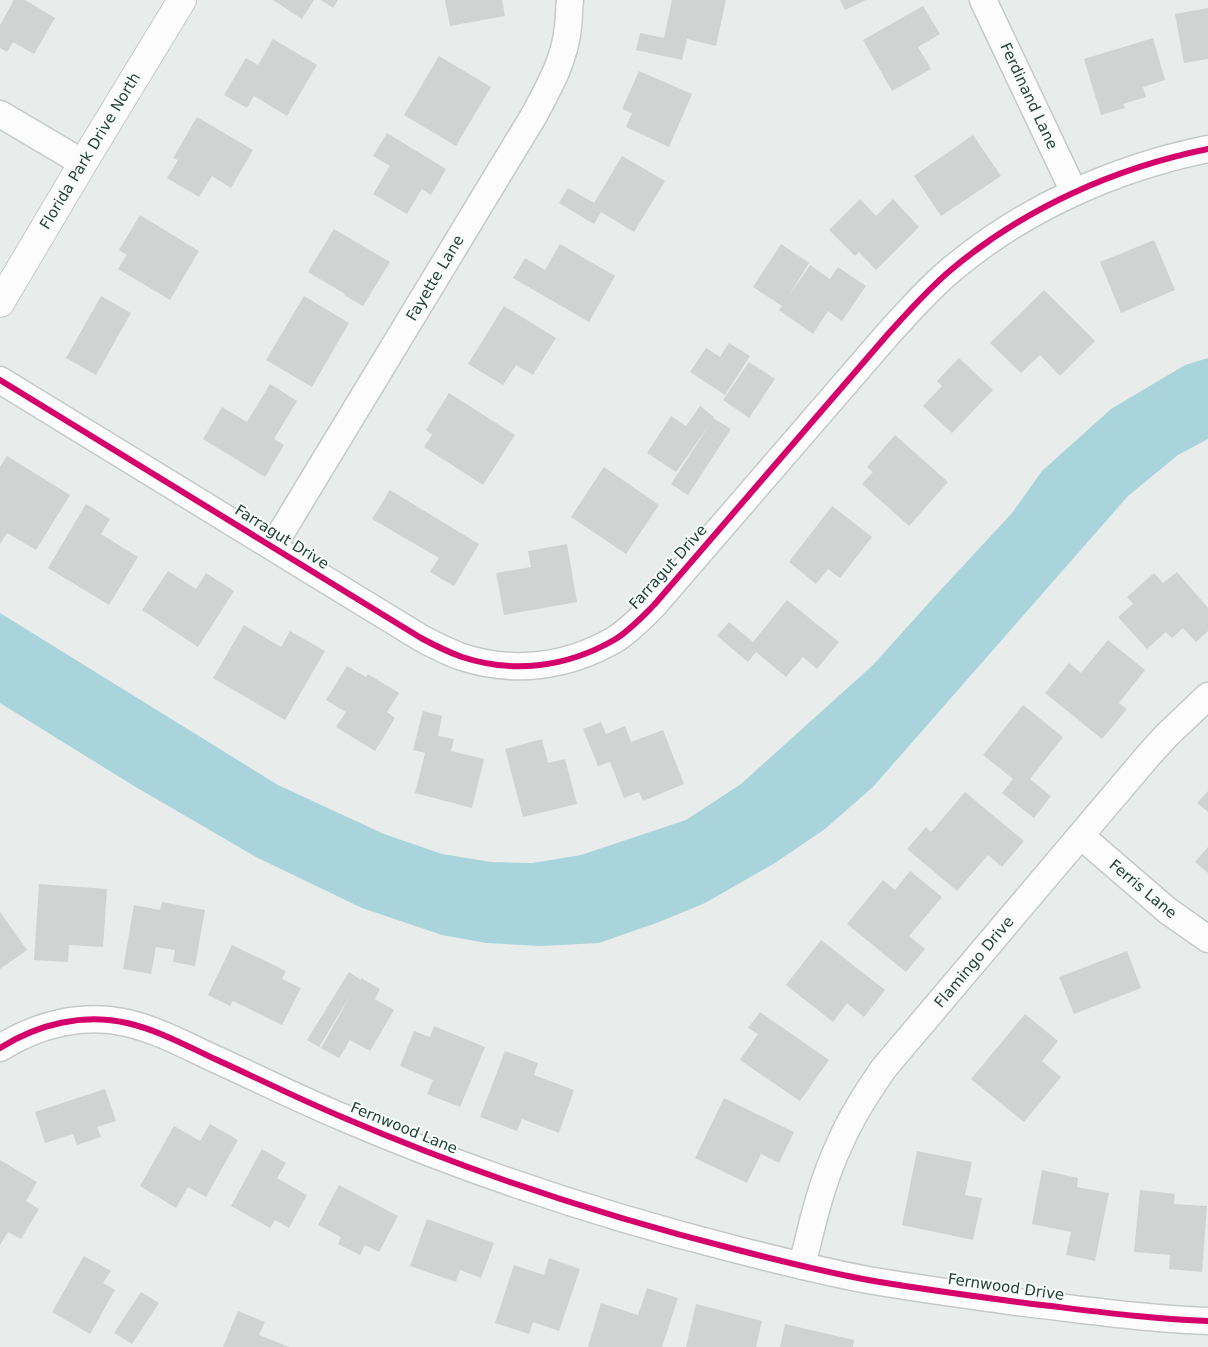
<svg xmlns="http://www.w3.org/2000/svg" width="1208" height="1347" font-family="'DejaVu Sans',sans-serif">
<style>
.water{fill:#a9d4db}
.building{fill:#cfd4d2}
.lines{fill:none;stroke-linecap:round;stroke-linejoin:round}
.minor-casing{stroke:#c5cac8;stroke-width:29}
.tertiary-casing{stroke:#c5cac8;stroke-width:30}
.minor{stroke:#fcfcfc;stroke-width:26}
.tertiary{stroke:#fcfcfc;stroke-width:28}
.cycleway-casing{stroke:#f7fbf9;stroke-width:9}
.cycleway{stroke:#d6006c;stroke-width:6}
.labels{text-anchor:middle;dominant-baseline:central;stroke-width:4;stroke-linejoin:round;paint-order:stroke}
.street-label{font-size:15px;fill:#24423a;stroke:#f7fbf9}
</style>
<rect width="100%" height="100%" fill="#e8edeb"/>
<polygon class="water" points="1208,358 1208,439 1178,455 1128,496 873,787 825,829 775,863 705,903 659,922 599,943 541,946 486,943 442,935 362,908 256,857 134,786 0,703 0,613 278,785 384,834 442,854 491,862 532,863 581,855 686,820 741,784 873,665 936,595 1012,513 1042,471 1111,409 1185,365"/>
<g class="building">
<polygon points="14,0 25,0 55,18 34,54 13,42 7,52 0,48 0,25"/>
<polygon points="273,0 314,0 302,19"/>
<polygon points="321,0 338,0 333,8"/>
<polygon points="445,0 502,0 505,16 450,26"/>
<polygon points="672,0 726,0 716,46 687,39 682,60 636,50 640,33 664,38"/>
<polygon points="840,0 866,0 845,10"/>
<polygon points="923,6 940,34 918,47 931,69 892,91 863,40"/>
<polygon points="1208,8 1208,59 1184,63 1175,14"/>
<polygon points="1153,38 1165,80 1143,87 1146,97 1123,104 1125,108 1101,115 1084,59"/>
<polygon points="273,39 317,65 287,116 254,96 247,108 224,95 246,58 258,65"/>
<polygon points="439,56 491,87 456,146 404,115"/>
<polygon points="639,71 692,94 669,147 626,127 632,113 622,109"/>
<polygon points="197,117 253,150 231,188 212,176 199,197 167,178 178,160 173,158"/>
<polygon points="387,133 446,169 431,195 422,189 407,214 373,194 390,166 373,156"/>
<polygon points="973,135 1001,176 941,216 914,176"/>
<polygon points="622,156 665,181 634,232 601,212 594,224 559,203 568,188 594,203"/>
<polygon points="860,199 876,216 893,199 919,227 876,270 859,252 855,256 829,230"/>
<polygon points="140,215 199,251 170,300 118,269 127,255 119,250"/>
<polygon points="334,229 390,262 363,306 344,295 345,294 308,272"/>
<polygon points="1154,240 1175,290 1121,313 1100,262"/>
<polygon points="560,244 615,276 589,322 513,278 525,258 545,270"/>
<polygon points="781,244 809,263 788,297 810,265 830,279 838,267 866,286 842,321 828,311 813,334 779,310 782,306 753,287"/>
<polygon points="1044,290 1095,341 1060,376 1040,355 1021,373 990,343"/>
<polygon points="101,296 131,313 96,375 66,358"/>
<polygon points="304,296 349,323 312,387 266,360"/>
<polygon points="504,306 556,338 533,375 516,365 503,385 468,364"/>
<polygon points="729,343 750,356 725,395 690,372 706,348 720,357"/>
<polygon points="959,358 993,390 952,433 923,406 942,386 937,381"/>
<polygon points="749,362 775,379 749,418 723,400"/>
<polygon points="270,384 297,401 274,439 284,445 265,477 203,439 222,407 247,422"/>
<polygon points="449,393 515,435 483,485 424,447 432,435 426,430"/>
<polygon points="700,406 714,417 713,418 731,429 688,495 671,484 710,424 676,472 647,453 671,416 686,426"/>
<polygon points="895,435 948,482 909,526 862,484 873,472 867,467"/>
<polygon points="7,456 70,495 36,550 7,533 0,544 0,467"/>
<polygon points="604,467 659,505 626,554 571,517"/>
<polygon points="390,490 479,544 454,586 430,572 439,558 372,519"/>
<polygon points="86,504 110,519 101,534 138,557 109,605 48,568"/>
<polygon points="832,506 872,537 840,578 828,569 816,584 789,562"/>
<polygon points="567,544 577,602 504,615 496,573 531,567 528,551"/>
<polygon points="168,571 196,589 206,573 234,591 198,647 142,610"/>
<polygon points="1177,572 1208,608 1208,631 1196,642 1183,628 1172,638 1166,632 1147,649 1118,617 1133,604 1127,597 1154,573 1163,583"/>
<polygon points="787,600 839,642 817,669 803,657 786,677 756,652 748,662 717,636 729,622 753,642"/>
<polygon points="244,625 281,647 290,631 325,651 285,720 213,678"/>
<polygon points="1108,640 1145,670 1119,703 1127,709 1102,739 1045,693 1069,663 1081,673"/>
<polygon points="347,666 366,677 368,674 399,693 387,712 395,718 375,751 336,727 346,712 326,700"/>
<polygon points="1023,705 1063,737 1030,779 1051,796 1034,818 1002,793 1013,779 983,755"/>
<polygon points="423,711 442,716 438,736 454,739 451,751 484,759 472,808 415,793 425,753 413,750"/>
<polygon points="601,722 606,734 625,726 631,742 663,730 684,784 643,801 639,792 624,798 610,762 598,766 583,729"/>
<polygon points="542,739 548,763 565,759 577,804 523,817 505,749"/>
<polygon points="1208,791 1208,812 1197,803"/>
<polygon points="965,792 1024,841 1002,867 988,855 957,891 907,849 926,827 931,832"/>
<polygon points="1208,847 1208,873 1195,862"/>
<polygon points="910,871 942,897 909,936 925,949 906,972 847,924 883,880 895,890"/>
<polygon points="39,884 107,889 103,947 69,945 68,962 34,960"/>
<polygon points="162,902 205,910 195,966 173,962 175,950 156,947 151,974 123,969 134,905 160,910"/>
<polygon points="0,912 27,950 0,969"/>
<polygon points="821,940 885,990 864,1017 847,1003 833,1022 786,985"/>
<polygon points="232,945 286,971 282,979 301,988 282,1025 233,1001 230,1006 208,995"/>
<polygon points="1127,951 1141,988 1074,1014 1059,977"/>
<polygon points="349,972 361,980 361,978 380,989 375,999 394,1010 370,1051 350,1040 339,1058 321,1048 352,993 319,1047 307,1040"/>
<polygon points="760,1012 829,1060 800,1101 740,1060 758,1034 748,1028"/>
<polygon points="1025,1014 1058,1041 1042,1061 1061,1077 1024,1122 971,1079"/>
<polygon points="434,1026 485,1047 460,1107 427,1094 433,1080 400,1066 414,1031 430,1037"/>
<polygon points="505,1051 538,1063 534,1075 574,1090 559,1133 522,1119 517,1131 480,1117"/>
<polygon points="105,1089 116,1121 97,1127 101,1137 77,1145 73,1134 45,1143 35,1112"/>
<polygon points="724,1098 794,1132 779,1163 761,1154 747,1183 695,1158"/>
<polygon points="210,1124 238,1140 206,1197 188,1187 176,1208 140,1186 174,1126 200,1141"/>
<polygon points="262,1149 286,1163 277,1178 307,1195 289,1228 275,1220 270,1228 231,1206"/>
<polygon points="917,1151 972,1162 965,1195 982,1198 973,1240 902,1225"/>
<polygon points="0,1160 37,1182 26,1201 39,1209 21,1239 8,1232 0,1245"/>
<polygon points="1042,1170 1078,1178 1077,1187 1109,1193 1095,1261 1066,1255 1071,1232 1032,1224"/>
<polygon points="339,1185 398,1216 379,1252 365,1245 360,1255 338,1244 341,1237 318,1225"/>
<polygon points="1140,1190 1175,1194 1174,1204 1207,1206 1202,1272 1169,1269 1170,1255 1134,1252"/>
<polygon points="427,1219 494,1243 481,1278 460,1270 456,1282 410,1266"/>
<polygon points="84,1256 111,1271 103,1283 115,1290 90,1334 52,1312"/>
<polygon points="549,1258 580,1269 559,1331 533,1322 529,1334 495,1323 514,1265 544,1275"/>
<polygon points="647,1288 678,1298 662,1347 588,1347 601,1303 638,1315"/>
<polygon points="141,1292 159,1303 132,1344 114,1333"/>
<polygon points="696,1304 762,1321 756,1347 686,1347"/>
<polygon points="238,1311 265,1322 259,1335 289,1347 223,1347"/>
<polygon points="785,1324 854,1340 853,1347 780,1347"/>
</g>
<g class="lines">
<g class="minor-casing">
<g id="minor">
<polyline points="983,0 1074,192"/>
<polyline points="0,114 83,163"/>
<path d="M0,380L421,638C434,645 448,652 462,657C514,674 567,667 614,640C629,631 642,617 654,605L888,334C909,311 929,288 952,269C1025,208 1115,168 1208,149"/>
<path d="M273,546L533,117C548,89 565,60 568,27C569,18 569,9 570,0"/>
<polyline points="1081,836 1168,911 1208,939"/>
<path d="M0,1048C38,1024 83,1013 127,1023C158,1030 187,1046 215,1059C257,1078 299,1099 342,1117C470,1172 603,1216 738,1250C781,1261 825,1272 868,1280C920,1289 973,1296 1025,1303C1086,1310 1147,1319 1208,1321"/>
<path d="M802,1266C812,1224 822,1180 841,1141C852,1115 868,1091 884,1068L1147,757L1166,736L1208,696"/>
</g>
</g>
<g class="tertiary-casing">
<polyline id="tertiary" points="0,303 83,163 182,0"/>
</g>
<use href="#minor" class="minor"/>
<use href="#tertiary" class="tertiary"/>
<g class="cycleway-casing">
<g id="cycleway">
<path d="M0,380L421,638C434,645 448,652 462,657C514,674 567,667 614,640C629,631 642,617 654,605L888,334C909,311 929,288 952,269C1025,208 1115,168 1208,149"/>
<path d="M0,1048C38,1024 83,1013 127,1023C158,1030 187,1046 215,1059C257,1078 299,1099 342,1117C470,1172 603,1216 738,1250C781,1261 825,1272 868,1280C920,1289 973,1296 1025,1303C1086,1310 1147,1319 1208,1321"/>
</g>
</g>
<use href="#cycleway" class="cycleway"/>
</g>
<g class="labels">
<g class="street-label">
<text transform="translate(1029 96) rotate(65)">Ferdinand Lane</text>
<text transform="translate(90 151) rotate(-59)">Florida Park Drive North</text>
<text transform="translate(435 278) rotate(-59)">Fayette Lane</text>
<text transform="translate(282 537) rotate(32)">Farragut Drive</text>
<text transform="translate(668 567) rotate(-48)">Farragut Drive</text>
<text transform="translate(1143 889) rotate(40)">Ferris Lane</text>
<text transform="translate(974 962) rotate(-50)">Flamingo Drive</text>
<text transform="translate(404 1128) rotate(22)">Fernwood Lane</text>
<text transform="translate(1006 1287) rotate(8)">Fernwood Drive</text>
</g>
</g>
</svg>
